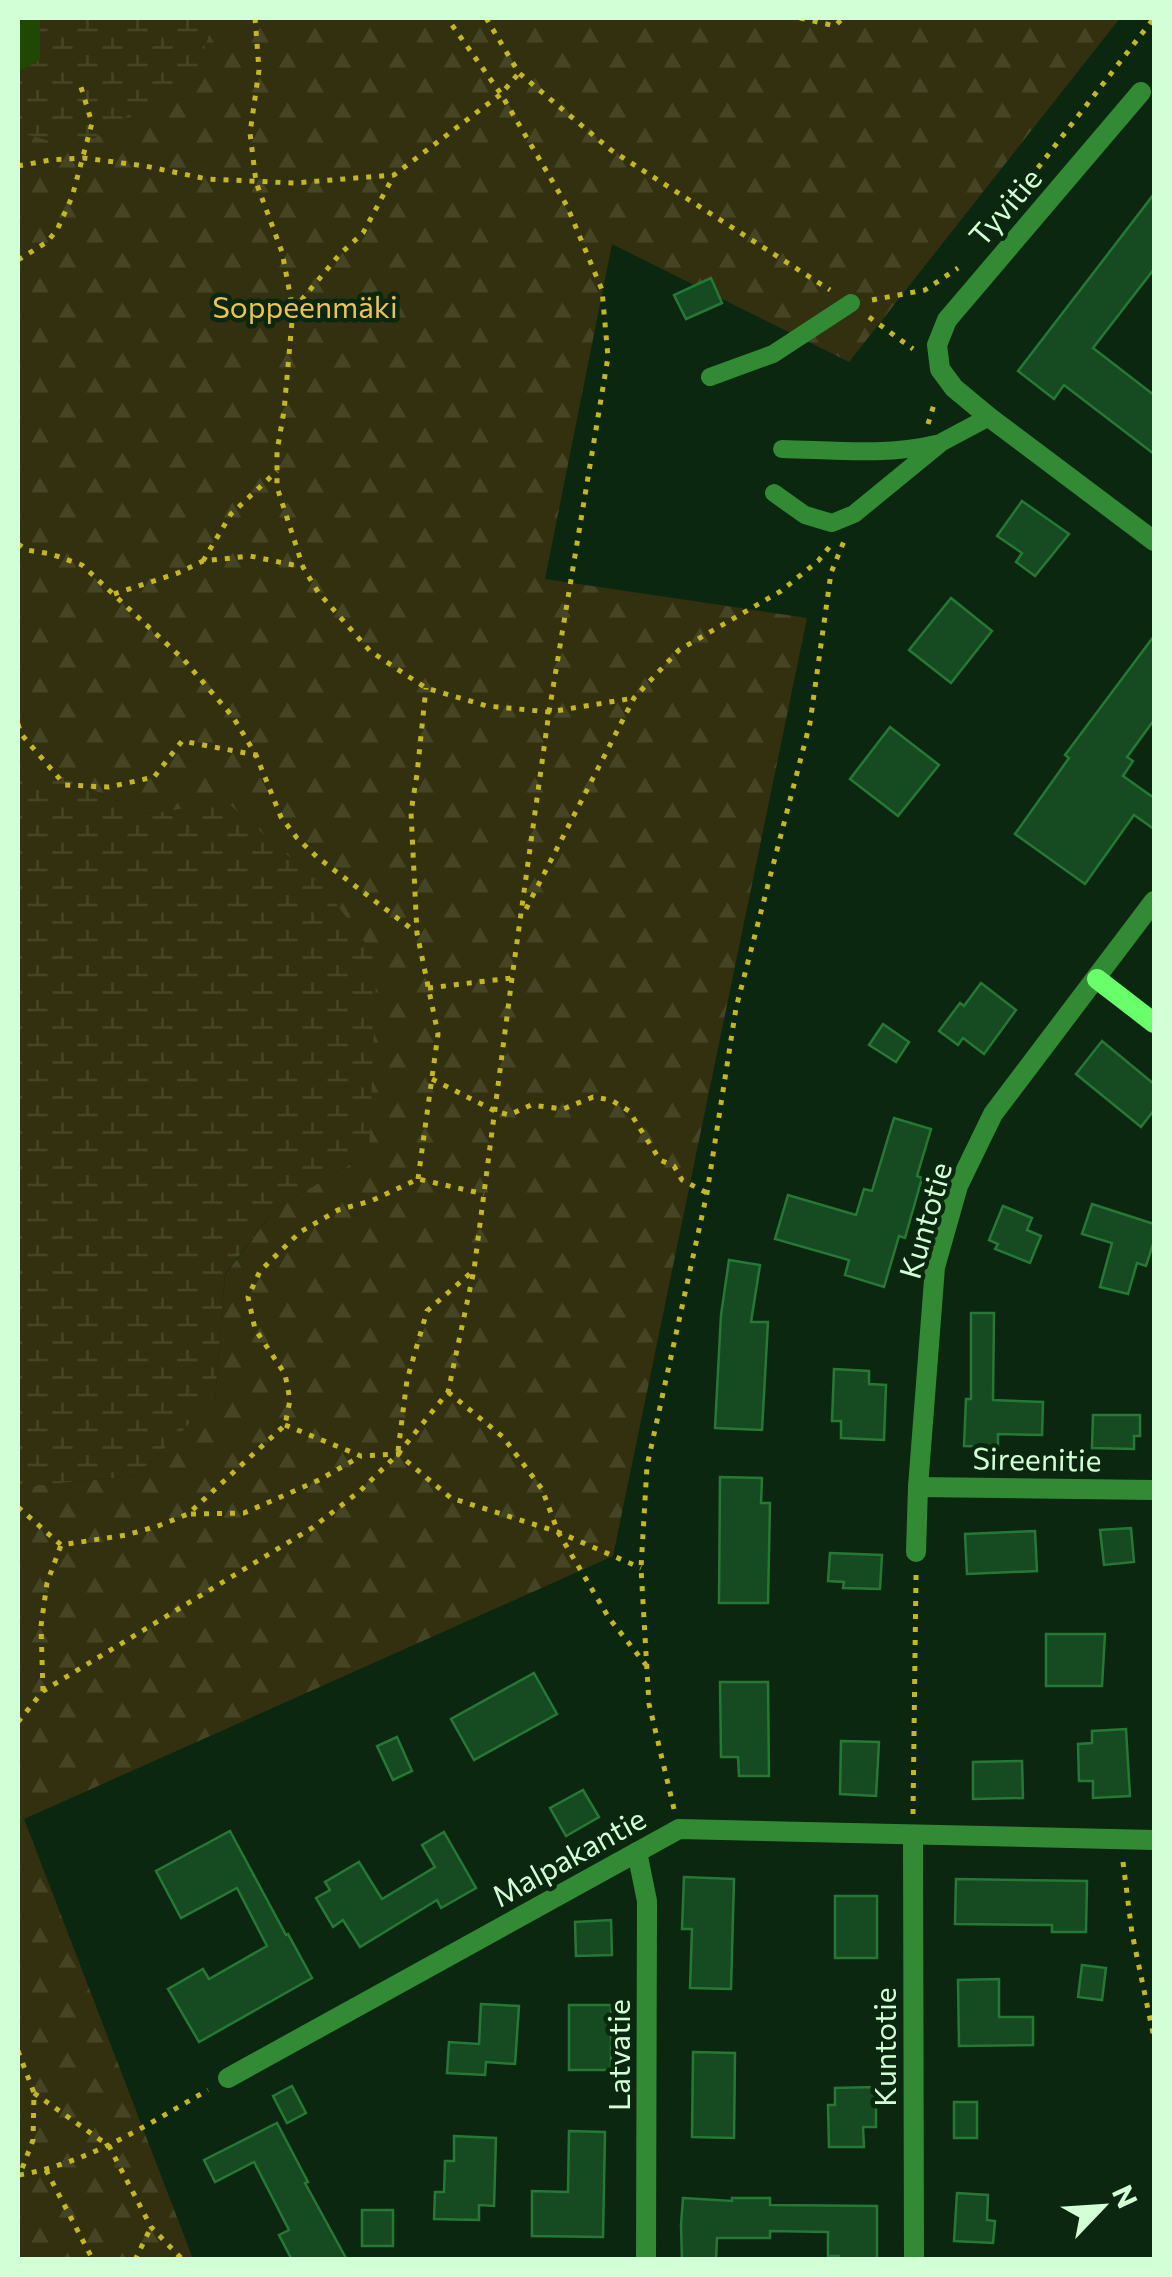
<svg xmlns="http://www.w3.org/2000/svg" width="1172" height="2277" font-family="Commissioner,sans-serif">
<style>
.forest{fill:url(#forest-firs)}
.wetland{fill:url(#wetland-marsh)}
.water{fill:#1e4804}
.building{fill:#164a20;stroke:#267835;stroke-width:2.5}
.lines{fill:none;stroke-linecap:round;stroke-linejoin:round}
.path{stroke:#c4b722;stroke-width:5;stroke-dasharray:5 8;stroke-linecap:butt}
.lane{stroke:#328b34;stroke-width:18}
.street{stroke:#328b34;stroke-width:20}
.secondary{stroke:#69ff6a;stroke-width:20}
.labels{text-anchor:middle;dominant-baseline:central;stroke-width:9;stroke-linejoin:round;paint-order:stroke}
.street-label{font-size:30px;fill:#d2ffd6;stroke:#0c2710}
.park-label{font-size:30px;fill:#ecc251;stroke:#0c2710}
</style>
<defs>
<pattern id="forest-firs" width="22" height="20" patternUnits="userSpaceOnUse" patternTransform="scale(2.5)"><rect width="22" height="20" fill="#32300f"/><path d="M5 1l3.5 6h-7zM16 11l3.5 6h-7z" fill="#454526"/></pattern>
<pattern id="wetland-marsh" width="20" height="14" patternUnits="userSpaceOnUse" patternTransform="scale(2.5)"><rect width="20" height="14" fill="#32300f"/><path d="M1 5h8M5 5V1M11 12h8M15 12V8" fill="none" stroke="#454526"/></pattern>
</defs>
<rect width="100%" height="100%" fill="#0c2710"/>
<polygon class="forest" points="40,18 1120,18 849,362 612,244 545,579 807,618 613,1556 24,1819 193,2259 18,2259 18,1487 135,1476 215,1400 225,1275 275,1209 369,1153 227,803 147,814 43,768 18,776 18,69 21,71"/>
<g class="wetland">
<polygon points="40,18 215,18 198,67 95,138 53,142 18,132 18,69 21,71 40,59"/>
<polygon points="43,768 147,814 227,802 324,887 377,959 369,1153 275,1209 225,1274 215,1400 135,1476 18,1487 18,776"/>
</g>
<polygon class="water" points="18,18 40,18 40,59 20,71 18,69"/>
<g class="building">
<polygon points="1154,194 1154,269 1093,348 1154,395 1154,454 1064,385 1054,399 1018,371"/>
<polygon points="711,278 722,303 686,319 674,295"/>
<polygon points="1022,501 1069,534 1035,576 1016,562 1022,553 997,536"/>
<polygon points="951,598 992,631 951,683 909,650"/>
<polygon points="1154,636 1154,720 1127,757 1133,761 1123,776 1154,798 1154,829 1134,815 1085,884 1015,834 1069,758 1065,755"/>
<polygon points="890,727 939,765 898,816 850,779"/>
<polygon points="981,983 1016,1010 984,1054 963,1038 958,1045 939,1031 960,1003 964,1006"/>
<polygon points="883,1024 909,1042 896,1062 869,1045"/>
<polygon points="1102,1041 1154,1084 1154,1110 1141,1127 1076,1074"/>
<polygon points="894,1118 931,1129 917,1176 922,1178 905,1238 899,1236 884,1287 845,1275 849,1260 775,1239 788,1195 856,1215 864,1189 872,1191"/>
<polygon points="1092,1204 1154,1224 1154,1241 1146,1266 1137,1263 1128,1294 1100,1287 1112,1243 1082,1234"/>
<polygon points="1003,1206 1032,1218 1027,1230 1041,1236 1030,1263 995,1249 998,1244 989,1240"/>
<polygon points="729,1260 760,1265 751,1322 768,1322 762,1430 715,1428 721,1315"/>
<polygon points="971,1313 994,1313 993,1400 1043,1402 1042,1435 998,1434 998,1447 964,1446 966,1399 971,1399"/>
<polygon points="834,1369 869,1371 869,1384 886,1385 884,1440 841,1438 841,1421 832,1421"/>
<polygon points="1093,1415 1140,1415 1140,1436 1134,1436 1134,1449 1092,1448"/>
<polygon points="720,1477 762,1478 761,1503 770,1503 768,1603 719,1603"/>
<polygon points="1131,1528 1134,1562 1104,1565 1100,1530"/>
<polygon points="1035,1531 1037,1571 967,1574 965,1534"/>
<polygon points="830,1553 882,1555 880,1589 843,1588 844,1582 828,1581"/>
<polygon points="1046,1634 1105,1634 1102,1686 1046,1686"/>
<polygon points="534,1673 557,1714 474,1760 451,1719"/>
<polygon points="720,1682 768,1682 769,1776 739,1776 738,1757 721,1757"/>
<polygon points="1126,1729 1130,1796 1093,1798 1093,1781 1079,1781 1078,1744 1092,1743 1092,1731"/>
<polygon points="397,1737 412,1771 393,1780 377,1746"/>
<polygon points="841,1741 879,1742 876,1796 840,1794"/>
<polygon points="1022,1761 1023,1798 973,1799 973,1762"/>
<polygon points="583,1790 599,1817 566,1836 550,1808"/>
<polygon points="230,1831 286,1935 288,1934 312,1978 199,2042 168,1989 203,1969 209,1979 267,1946 237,1888 181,1918 156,1871"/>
<polygon points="444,1832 476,1888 441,1908 437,1900 360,1947 343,1920 333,1927 316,1898 330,1890 325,1882 359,1862 382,1899 435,1867 422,1845"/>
<polygon points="684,1877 734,1879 731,1989 690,1988 692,1929 682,1929"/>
<polygon points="956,1879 1087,1881 1086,1932 1052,1932 1052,1925 955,1924"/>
<rect x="835" y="1896" width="42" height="62"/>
<polygon points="611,1920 612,1955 576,1956 575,1922"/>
<polygon points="1082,1965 1106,1968 1102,2000 1078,1997"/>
<polygon points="999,1979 999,2017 1033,2017 1033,2045 959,2046 958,1980"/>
<polygon points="481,2004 519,2006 515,2064 486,2062 485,2075 447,2073 449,2042 479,2044"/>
<rect x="569" y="2005" width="42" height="65"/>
<polygon points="693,2052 735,2053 734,2138 692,2137"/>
<polygon points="292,2086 306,2113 287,2123 273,2096"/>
<polygon points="876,2087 876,2127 863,2127 864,2147 829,2147 828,2105 835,2105 835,2088"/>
<rect x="954" y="2102" width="23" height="36"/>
<polygon points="277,2123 308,2182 305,2183 347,2260 292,2260 279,2235 289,2230 254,2162 215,2182 204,2160"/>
<polygon points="569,2131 605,2132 603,2237 532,2236 532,2191 568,2192"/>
<polygon points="454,2136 496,2138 494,2206 479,2205 479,2220 434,2219 435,2192 444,2192 445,2161 454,2161"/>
<polygon points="957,2193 988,2195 987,2220 995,2221 993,2243 954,2241"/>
<polygon points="683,2198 732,2201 732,2198 770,2198 770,2205 877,2206 877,2260 839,2260 839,2256 828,2256 828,2232 770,2231 770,2238 717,2238 716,2260 682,2260 681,2225"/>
<rect x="362" y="2210" width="31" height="36"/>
</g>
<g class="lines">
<g class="path">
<polyline points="255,18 259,70 250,133 256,182 282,252 293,310 284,411 277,451 277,487 303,567 318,592 370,651 426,688 487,706 549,712 634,698"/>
<polyline points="486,18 519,73 611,150 830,290"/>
<polyline points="800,18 835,26 843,18"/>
<polyline points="18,166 50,160 84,158 145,166 207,179 294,183 394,175 501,94 519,73"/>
<polyline points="1006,209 1154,18"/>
<polyline points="18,260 47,242 57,230 72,197 92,123 80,84"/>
<polyline points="872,300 925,290 958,268"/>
<polyline points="293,310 340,254 363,233 394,175"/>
<polyline points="869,317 913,349"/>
<polyline points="928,424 935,401"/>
<polyline points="18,544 27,550 51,554 82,565 184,660 233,717 256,755 281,817 297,838 317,857 417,933"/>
<polyline points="203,561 231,514 277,471"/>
<polyline points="114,594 178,573 203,561 250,556 303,567"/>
<polyline points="18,724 21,734 65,785 109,787 154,777 182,741 256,755"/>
<polyline points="526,909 634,698 679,650 781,591 818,561 831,545"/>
<polyline points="428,988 512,978"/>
<polyline points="432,1079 495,1111 509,1115 531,1105 563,1109 593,1097 611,1100 629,1111 660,1160 674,1166 682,1180 707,1193"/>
<polyline points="418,1179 438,1034 417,933 411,812 417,774 426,688"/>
<polyline points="448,1392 503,1437 542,1489 558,1532 609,1618 646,1665"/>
<polyline points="285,1425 361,1456 398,1454 451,1498 558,1532 641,1568"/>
<polyline points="398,1451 407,1380 427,1311 473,1271"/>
<polyline points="18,1507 61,1545 126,1535 158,1526 188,1514 285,1425 290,1400 285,1374 255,1329 248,1297 260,1271 300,1232 338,1210 371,1201 418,1179 484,1194"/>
<polyline points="191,1514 244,1513 319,1480 361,1456"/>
<polyline points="43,1691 41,1626 47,1583 61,1545"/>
<polyline points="18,1722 43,1691 312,1528 360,1491 398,1454 448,1392 474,1270 512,978 549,712 608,357 602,290 567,206 501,94 447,18"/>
<polyline points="674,1809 649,1704 641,1568 647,1466 707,1193 736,1008 810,723 831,573 844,541"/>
<polyline points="913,1814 916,1575"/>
<polyline points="1123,1862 1132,1933 1154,2038"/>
<polyline points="18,2051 34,2093 33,2140 20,2174"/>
<polyline points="34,2093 109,2146 151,2227 183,2260"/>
<polyline points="46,2170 93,2260"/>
<path d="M19,2175C89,2163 148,2124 208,2090"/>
<polyline points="135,2260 151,2227"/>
</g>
<g class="lane">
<polyline points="710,377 773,354 851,303"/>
<path d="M782,449C832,450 887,456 936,444"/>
<polyline points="774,493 805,515 832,523 854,514 942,442 989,417"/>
</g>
<g class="street">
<polyline points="1141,92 947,320 937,345 940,369 954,388 989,417 1154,541"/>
<polyline points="918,1487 1154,1490"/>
<polyline points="916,1552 918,1487 935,1267 958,1186 993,1114 1154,901"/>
<polyline points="913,1835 914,2260"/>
<polyline points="637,1852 647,1901 646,2260"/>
<polyline points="228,2078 679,1829 1154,1840"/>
</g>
<polyline class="secondary" points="1097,979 1154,1023"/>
</g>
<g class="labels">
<g class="street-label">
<text transform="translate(1004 206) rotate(-49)">Tyvitie</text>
<text transform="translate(924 1220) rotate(-74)">Kuntotie</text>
<text transform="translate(1037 1458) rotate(1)">Sireenitie</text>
<text transform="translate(568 1856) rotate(-29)">Malpakantie</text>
<text transform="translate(883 2047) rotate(-90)">Kuntotie</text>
<text transform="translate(617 2055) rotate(-90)">Latvatie</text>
</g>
<g class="park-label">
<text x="305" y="305">Soppeenmäki</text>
</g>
</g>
<rect width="1172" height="2277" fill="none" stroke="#d2ffd6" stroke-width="40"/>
<g transform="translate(1102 2207) rotate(65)" stroke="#0c2710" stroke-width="8" paint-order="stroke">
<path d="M0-8L18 38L0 25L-18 38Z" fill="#d2ffd6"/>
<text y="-15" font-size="28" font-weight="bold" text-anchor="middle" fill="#d2ffd6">N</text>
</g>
</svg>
